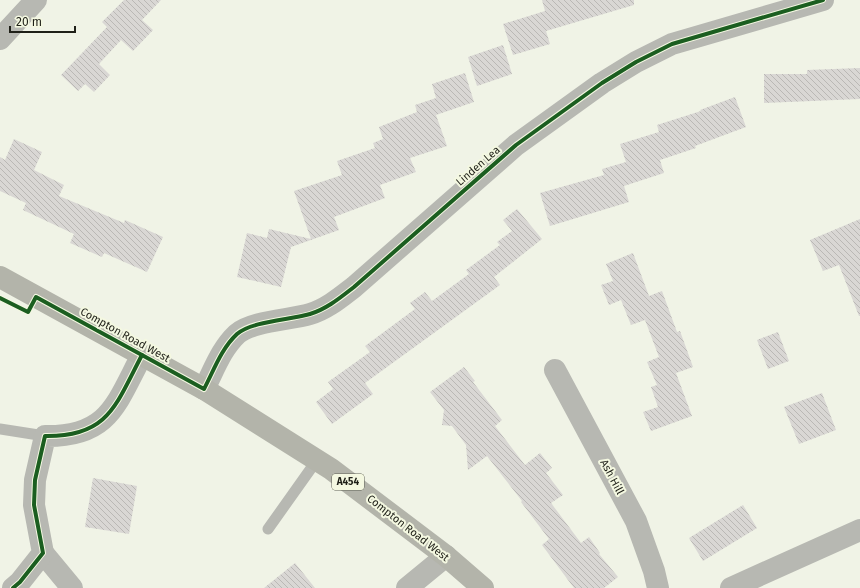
<svg xmlns="http://www.w3.org/2000/svg" width="860" height="588" font-family="'Fira Sans',sans-serif">
<style>
.building{fill:url(#building-back-hatch)}
.lines{fill:none;stroke-linecap:round;stroke-linejoin:round}
.lane{stroke:#b7b8b2;stroke-width:11}
.street{stroke:#b7b8b2;stroke-width:22}
.highway{stroke:#b3b4aa;stroke-width:22}
.cycleway-casing{stroke:#f4f8e1;stroke-width:6}
.cycleway{stroke:#1b5e20;stroke-width:4}
.labels{text-anchor:middle;dominant-baseline:central;stroke-width:4;stroke-linejoin:round;paint-order:stroke}
.shield{fill:#f4f8e1;stroke:#5f6154;stroke-width:1}
.shield-label{font-size:10px;font-weight:bold;fill:#1f2018}
.street-label{font-size:11px;fill:#1f2018;stroke:#f4f8e1}
</style>
<defs>
<pattern id="building-back-hatch" width="6" height="6" patternUnits="userSpaceOnUse"><rect width="6" height="6" fill="#d9d7d4"/><path d="M-1 5l2 2M0 0l6 6M5-1l2 2" fill="none" stroke="#bab8b5"/></pattern>
</defs>
<rect width="100%" height="100%" fill="#f0f3e6"/>
<g class="building">
<polygon points="124,0 161,0 142,20 153,30 133,51 121,40 99,64 110,75 94,92 85,84 78,91 61,75 107,27 102,22"/>
<polygon points="542,0 634,0 634,5 546,31 550,44 513,55 503,24 545,11"/>
<polygon points="503,45 512,74 477,86 468,57"/>
<polygon points="860,68 860,99 764,103 764,74 807,74 807,70"/>
<polygon points="465,73 474,102 436,115 447,146 410,158 416,172 380,185 385,198 334,217 339,230 291,247 281,287 237,277 247,233 267,238 269,229 311,239 294,191 342,175 337,161 375,148 373,143 383,139 379,127 417,112 415,105 436,98 432,84"/>
<polygon points="735,97 746,127 695,146 696,148 660,160 664,173 624,186 629,202 550,226 540,193 604,175 602,169 626,162 620,144 659,132 657,125 701,111 700,110"/>
<polygon points="14,139 42,152 34,170 64,185 59,196 124,223 125,220 163,237 147,272 104,253 102,257 70,243 74,234 23,210 26,203 0,191 0,157 5,160"/>
<polygon points="517,209 542,239 494,277 500,285 365,383 373,394 332,424 316,402 333,389 328,382 370,352 365,346 415,309 410,303 425,292 432,301 469,274 466,270 500,245 497,242 512,231 503,220"/>
<polygon points="860,219 860,316 859,316 839,265 823,271 810,240"/>
<polygon points="633,253 649,296 662,291 677,332 680,331 693,367 676,373 692,416 651,431 643,412 658,407 651,387 657,385 647,362 659,357 645,320 631,325 621,300 609,305 601,285 613,281 606,264"/>
<polygon points="778,332 789,361 768,369 757,340"/>
<polygon points="464,367 475,381 473,382 502,420 495,426 525,465 540,453 552,468 546,473 563,495 551,503 581,543 589,537 600,553 599,554 618,577 604,588 574,588 542,545 549,539 521,502 522,501 487,456 468,470 466,445 452,426 442,425 444,410 430,392"/>
<polygon points="822,393 836,430 799,444 784,407"/>
<polygon points="93,478 137,486 129,534 85,527"/>
<polygon points="743,505 757,528 703,561 689,538"/>
<polygon points="295,563 315,588 264,588"/>
</g>
<g class="lines">
<g class="lane">
<polyline points="0,429 45,436"/>
<polyline points="268,529 317,460"/>
</g>
<g class="street">
<polyline points="0,39 36,0"/>
<polyline points="555,370 636,521 654,571 658,588"/>
<path d="M204,389C214,370 221,349 237,334C252,321 290,320 310,314C327,309 341,297 354,287L516,145L602,83L636,62L672,44L823,0"/>
<polyline points="43,553 72,588"/>
<path d="M13,588L20,582L43,553L34,505L35,480L45,436C109,437 116,404 142,355"/>
<polyline points="407,588 446,556"/>
<polyline points="731,588 860,530"/>
</g>
<polyline class="highway" points="0,277 204,389 331,469 446,556 483,588"/>
<g class="cycleway-casing">
<g id="cycleway">
<path d="M0,298L28,312L36,297L204,389C214,370 221,349 237,334C252,321 290,320 310,314C327,309 341,297 354,287L516,145L602,83L636,62L672,44L823,0"/>
<path d="M13,588L20,582L43,553L34,505L35,480L45,436C109,437 116,404 142,355"/>
</g>
</g>
<use href="#cycleway" class="cycleway"/>
</g>
<g class="labels">
<rect class="shield" x="332" y="474" width="32" height="16" rx="3"/>
<g class="shield-label">
<text x="348" y="482">A454</text>
</g>
<g class="street-label">
<text transform="translate(478 166) rotate(-41)">Linden Lea</text>
<text transform="translate(125 335) rotate(29)">Compton Road West</text>
<text transform="translate(612 477) rotate(62)">Ash Hill</text>
<text transform="translate(408 528) rotate(38)">Compton Road West</text>
</g>
</g>
<path d="M10 26v6h65v-6" fill="none" stroke="#1f2018" stroke-width="2"/>
<text x="16" y="26" font-size="12" fill="#1f2018" stroke="#f4f8e1" stroke-width="3" paint-order="stroke">20 m</text>
</svg>
